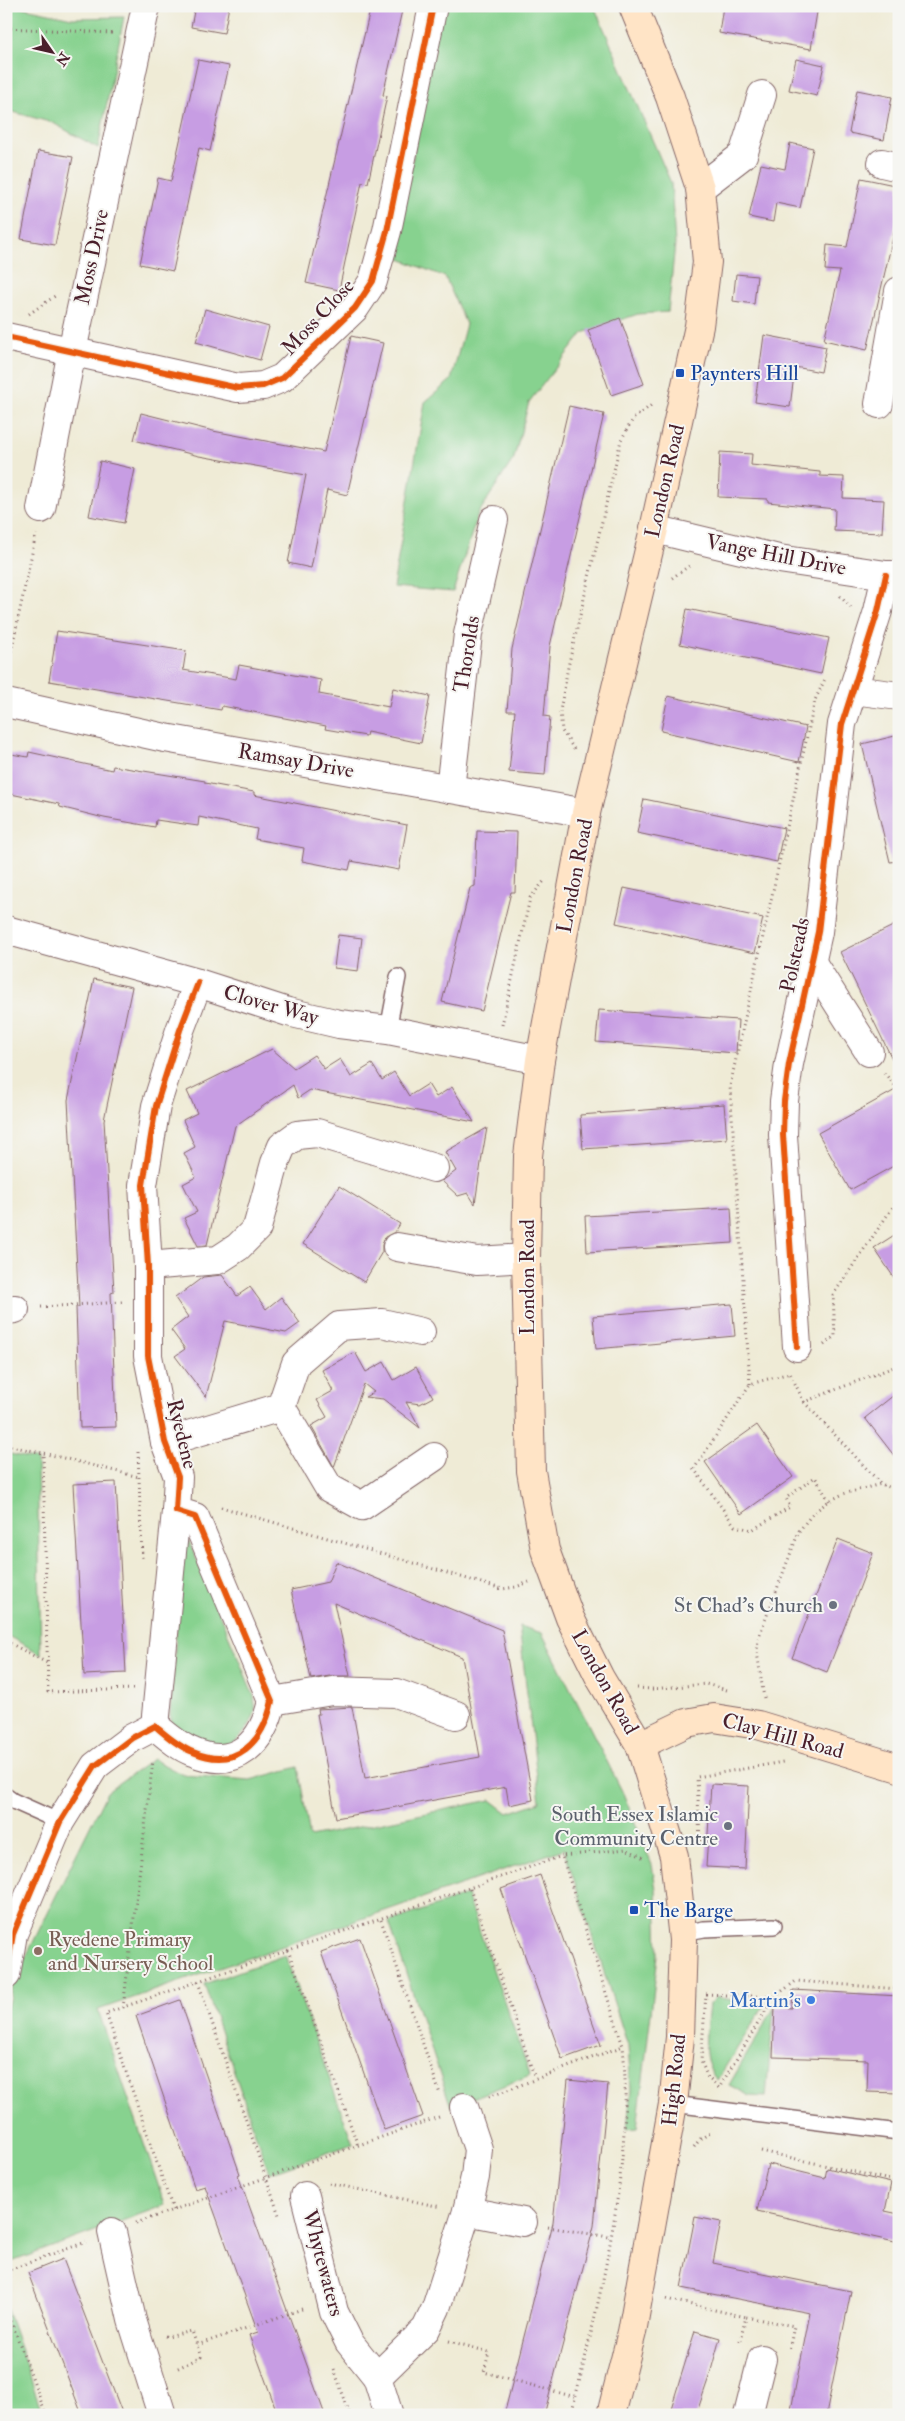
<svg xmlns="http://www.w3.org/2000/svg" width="905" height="2421" font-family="'IM FELL Double Pica',serif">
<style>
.green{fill:#87d28f;stroke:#68785d}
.building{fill:#c79de3}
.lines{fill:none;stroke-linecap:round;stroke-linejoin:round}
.lane-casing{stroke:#846667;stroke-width:18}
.street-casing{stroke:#846667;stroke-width:30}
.secondary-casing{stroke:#846667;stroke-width:30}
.path{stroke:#846667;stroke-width:3;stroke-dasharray:1 4;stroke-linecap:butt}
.lane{stroke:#fff;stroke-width:15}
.street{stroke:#fff;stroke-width:28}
.secondary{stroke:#ffe4c6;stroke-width:28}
.cycleway-casing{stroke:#f6f6f2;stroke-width:9}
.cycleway{stroke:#e8590c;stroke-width:6}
.transit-dot{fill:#1a4fb4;stroke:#f6f6f2;stroke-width:2}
.worship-dot{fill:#6b7280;stroke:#f6f6f2;stroke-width:2}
.education-dot{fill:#8d6e63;stroke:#f6f6f2;stroke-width:2}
.shop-dot{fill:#3f7fe0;stroke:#f6f6f2;stroke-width:2}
.labels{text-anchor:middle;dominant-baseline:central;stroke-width:4;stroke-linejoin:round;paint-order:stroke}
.street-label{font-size:21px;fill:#4a1f2b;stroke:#f6f6f2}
.transit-label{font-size:21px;fill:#164399;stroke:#f6f6f2;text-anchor:start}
.worship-label{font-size:21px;fill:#5b616d;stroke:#f6f6f2;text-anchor:end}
.education-label{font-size:21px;fill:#785e54;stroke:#f6f6f2;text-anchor:start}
.shop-label{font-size:21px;fill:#366cbe;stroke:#f6f6f2;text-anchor:end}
</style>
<rect width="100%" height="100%" fill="#f6f6f2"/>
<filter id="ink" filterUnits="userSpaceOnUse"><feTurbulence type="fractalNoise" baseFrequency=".02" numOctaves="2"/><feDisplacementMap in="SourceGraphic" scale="10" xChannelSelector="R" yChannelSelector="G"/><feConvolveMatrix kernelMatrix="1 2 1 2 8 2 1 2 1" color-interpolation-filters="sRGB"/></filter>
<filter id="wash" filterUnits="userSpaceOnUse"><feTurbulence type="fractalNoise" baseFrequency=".0096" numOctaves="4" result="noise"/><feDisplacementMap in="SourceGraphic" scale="20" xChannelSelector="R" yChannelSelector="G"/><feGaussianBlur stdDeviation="1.12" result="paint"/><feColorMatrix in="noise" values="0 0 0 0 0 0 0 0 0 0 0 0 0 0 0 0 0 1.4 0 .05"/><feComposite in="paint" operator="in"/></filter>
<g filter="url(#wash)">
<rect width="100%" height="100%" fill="#efebd6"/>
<g class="green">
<polygon points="6,6 16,6 72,18 124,17 98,148 53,123 6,110"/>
<polygon points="440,6 594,6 671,183 675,244 668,312 638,314 583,333 529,402 514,458 478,514 453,592 393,587 425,402 451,380 466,324 445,277 395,257"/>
<polygon points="6,1453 37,1460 41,1654 6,1635"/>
<path d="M184,1530L254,1696C254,1701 256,1707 255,1711C251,1730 227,1756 207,1748C196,1743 184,1734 174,1728L170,1715Z"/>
<polygon points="519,1626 542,1633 623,1793 652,1865 656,1889 658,1955 637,2128 627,2129 631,2089 628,2046 564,1849 98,2010 165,2205 6,2264 6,2013 13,1983 107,1792 153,1759 183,1775 250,1780 298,1767 310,1837 491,1800 508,1813 540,1802"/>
<polygon points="467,1895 530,2075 451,2107 389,1922"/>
<polygon points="285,1955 353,2144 269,2173 204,1984"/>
<path d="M716,1997L764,2006L717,2080C699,2061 707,2028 709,2004Z"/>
<polygon points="774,2008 766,2097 750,2096 729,2085"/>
<polygon points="6,2307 43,2415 6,2415"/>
</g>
<g id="blocks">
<g class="building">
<polygon points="195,6 229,6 224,33 191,27"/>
<polygon points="371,6 403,6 383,95 387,96 368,183 362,182 339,290 306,283"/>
<polygon points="723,6 818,6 811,49 719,33"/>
<polygon points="796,59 824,65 817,96 789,90"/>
<polygon points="198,60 229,66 210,151 199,148 173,271 140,264 158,178 171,181"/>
<polygon points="857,90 892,97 884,140 849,133"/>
<polygon points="790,143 813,148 800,208 776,203 773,222 749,217 761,164 785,169"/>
<polygon points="38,151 73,157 55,245 21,239"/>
<polygon points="861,178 899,186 899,211 867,350 824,340 840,271 825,270 827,245 847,247"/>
<polygon points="736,274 757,276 754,304 733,301"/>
<polygon points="205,309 269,327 260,360 196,342"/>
<polygon points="620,318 644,384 611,395 588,330"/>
<polygon points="764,335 826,347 821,372 795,367 790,407 755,402"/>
<polygon points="351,336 383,343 347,495 327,490 311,568 288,563 306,475 199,456 134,440 141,413 213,431 324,452"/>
<polygon points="569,406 604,414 550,646 544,716 550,717 545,775 509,772 515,711 507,711 512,649"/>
<polygon points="720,452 752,454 751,465 820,472 820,476 844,477 843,498 884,500 882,533 834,531 835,509 768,502 768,499 718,497"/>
<polygon points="100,461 135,469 124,523 89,516"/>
<polygon points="687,609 829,638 821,674 680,644"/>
<polygon points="57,631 186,651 183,670 236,679 239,665 321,680 319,694 389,707 393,688 430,696 421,743 367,732 366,736 325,729 326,726 222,706 221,710 49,681"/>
<polygon points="668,696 806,727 799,762 661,731"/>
<polygon points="899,735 899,861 890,862 862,744"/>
<polygon points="29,752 112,770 113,766 205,781 205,783 254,792 254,795 407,825 399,870 351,861 349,870 302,861 304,848 255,839 257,829 199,817 198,826 156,820 155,827 104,818 60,807 59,804 6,793 6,753 28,757"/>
<polygon points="644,799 784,828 777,862 637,833"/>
<polygon points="477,831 517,832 515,892 511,892 482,1011 442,1002 470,888 475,886"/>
<polygon points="624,888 763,918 755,953 616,923"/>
<polygon points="899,923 899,1073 840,952"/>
<polygon points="338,935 362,938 358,971 334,968"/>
<polygon points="94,979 132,987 104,1120 114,1292 111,1293 116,1427 80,1428 76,1307 79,1307 68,1100"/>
<polygon points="599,1010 738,1020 736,1053 596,1042"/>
<polygon points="272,1049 294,1068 314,1055 324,1069 340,1059 351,1077 372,1064 382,1080 394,1072 409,1096 428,1084 436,1097 452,1087 474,1122 310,1090 298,1098 293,1085 235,1126 207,1245 198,1246 184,1218 197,1212 183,1184 196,1177 184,1153 195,1147 183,1120 197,1113 187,1091"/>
<polygon points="899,1088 899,1163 850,1190 818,1133"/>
<polygon points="724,1104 727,1139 583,1149 580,1115"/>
<polygon points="487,1128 482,1156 475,1204 468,1193 458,1196 442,1181 456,1171 445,1152"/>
<polygon points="339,1186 400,1224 395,1232 385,1237 382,1245 382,1252 364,1282 303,1244"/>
<polygon points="731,1208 733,1243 587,1252 585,1216"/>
<polygon points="899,1232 899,1285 874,1248"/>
<polygon points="222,1275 237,1296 250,1287 266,1309 281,1297 300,1323 286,1333 225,1321 206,1397 175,1356 185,1349 171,1330 188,1317 175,1298 203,1277"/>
<polygon points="732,1304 735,1336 596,1349 593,1316"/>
<polygon points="355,1352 366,1372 384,1362 394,1380 416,1367 433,1397 420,1404 406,1402 420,1428 383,1399 365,1397 374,1392 364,1384 334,1467 311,1426 327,1417 317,1400 333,1391 322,1370"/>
<polygon points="899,1391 899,1462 865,1418"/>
<polygon points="757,1425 793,1477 741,1514 705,1462"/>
<polygon points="116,1482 126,1673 84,1675 73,1484"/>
<polygon points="838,1539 873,1553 827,1672 792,1658"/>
<polygon points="336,1562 502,1630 533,1800 509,1805 506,1787 336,1818 317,1714 319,1714 318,1709 352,1707 365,1778 480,1757 462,1657 334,1603 350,1676 330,1676 311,1679 291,1590 328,1582"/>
<polygon points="711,1784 749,1786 745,1869 706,1867"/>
<polygon points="540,1875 601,2045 562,2059 501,1889"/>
<polygon points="360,1938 423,2116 384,2130 321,1952"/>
<polygon points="793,1990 899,1996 899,2093 867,2092 868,2060 773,2057 775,2007 792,2008"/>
<polygon points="180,2000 240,2174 238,2175 325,2415 278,2415 249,2335 258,2332 205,2186 195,2189 136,2016"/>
<polygon points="568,2080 608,2084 594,2226 544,2415 504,2415 553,2223"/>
<polygon points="768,2164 825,2178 827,2168 891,2183 885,2211 899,2214 899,2243 757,2211"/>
<polygon points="695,2217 721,2222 713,2263 851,2291 826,2415 790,2415 810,2313 681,2288"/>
<polygon points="63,2259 123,2415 82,2415 28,2273"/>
<polygon points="695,2331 720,2338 710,2374 696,2415 669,2415"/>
</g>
</g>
</g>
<g filter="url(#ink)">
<use href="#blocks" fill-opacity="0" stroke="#846667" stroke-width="1"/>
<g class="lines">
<g class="lane-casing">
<g id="lane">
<polyline points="388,1030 398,977"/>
<polyline points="6,1796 13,1801 60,1822"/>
<polyline points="682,1933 704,1929 774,1926"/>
<polyline points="673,2104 899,2132"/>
</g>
</g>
<g class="street-casing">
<g id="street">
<polyline points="882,163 899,167"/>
<polyline points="700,188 743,155 762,95"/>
<polyline points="6,337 238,388 263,386 282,378 355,308 373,281 387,231 433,6"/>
<polyline points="879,404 899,291"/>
<polyline points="41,509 72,351 146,6"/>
<polyline points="654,529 779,559 886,575 899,575"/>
<polyline points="853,690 899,696"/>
<polyline points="6,703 165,738 586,813"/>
<polyline points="450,789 468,634 494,520"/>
<polyline points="6,930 198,983 288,1012 339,1024 388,1030 540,1060"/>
<polyline points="811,961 869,1052"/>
<polyline points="397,1247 477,1261 526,1258"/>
<polyline points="148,1266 218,1260 238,1247 257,1228 275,1163 282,1146 297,1135 317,1133 434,1168"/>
<polyline points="6,1310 15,1309"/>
<polyline points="797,1347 783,1135 784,1101 789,1064 818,932 842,724 878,611 886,575"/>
<polyline points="281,1407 329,1488 362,1506 434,1457"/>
<polyline points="165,1442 281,1407 296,1363 339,1326 382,1323 421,1332"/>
<polyline points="272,1701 332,1691 396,1693 456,1715"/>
<polyline points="155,1726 176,1511"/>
<path d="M6,1975L13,1934L60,1822L95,1766L132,1738L155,1726C166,1735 179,1747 193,1752C237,1771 263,1742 272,1701L195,1517L176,1511L178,1477L165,1442L148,1356V1266L143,1185L156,1106L180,1030L198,983"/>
<polyline points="305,2196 334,2312 349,2342 377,2377 389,2415"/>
<polyline points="467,2211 523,2222"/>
<polyline points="112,2232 132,2320 162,2415"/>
<polyline points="377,2377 426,2329 436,2308 467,2211 475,2177 478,2149 464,2107"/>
<polyline points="748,2415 762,2359"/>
</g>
</g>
<g class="secondary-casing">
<g id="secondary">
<polyline points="640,1745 686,1723 714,1718 758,1725 899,1768"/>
<polyline points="611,2415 632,2332 673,2104 680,2037 683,1940 674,1856 640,1745 600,1678 570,1618 545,1550 531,1471 526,1258 528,1156 540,1060 586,813 654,529 699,326 707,262 700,188 670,97 633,6"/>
</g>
</g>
<g class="path">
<polyline points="6,28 113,33"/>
<polyline points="29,314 55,296"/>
<polyline points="672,578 689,566"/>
<polyline points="840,596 851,608"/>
<polyline points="6,676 36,534"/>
<polyline points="574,749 562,731 560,711 568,667 621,440 633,419 653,404"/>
<polyline points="502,1025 530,898 545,880"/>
<polyline points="884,1073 899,1090"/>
<polyline points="41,1307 122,1302"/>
<polyline points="824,1345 835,1336 833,1295 899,1198"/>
<polyline points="750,1384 730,1086 815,700 825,679"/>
<polyline points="804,1402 881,1484"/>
<polyline points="6,1445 43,1453"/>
<polyline points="138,1452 142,1558"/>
<polyline points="829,1501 815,1477 786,1498 790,1507 752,1530 735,1526 694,1469 750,1384 790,1373 804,1402 899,1365"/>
<polyline points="221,1507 502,1589 516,1587 529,1582"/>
<polyline points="6,1641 47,1663"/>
<polyline points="637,1688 652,1689 706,1684 727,1690"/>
<polyline points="133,1689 48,1692 43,1453 139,1477"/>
<polyline points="764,1698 757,1652 758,1639 799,1531 813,1513 829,1501 843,1494 881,1484 899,1491"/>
<polyline points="700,1841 697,1777 783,1762"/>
<polyline points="470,1889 535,2078"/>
<polyline points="381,1920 440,2094"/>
<polyline points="288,1950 358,2146"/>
<polyline points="198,1982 280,2218"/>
<polygon points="706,1994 774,1997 719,2088 708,2078 701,2061"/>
<polyline points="774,1997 796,1981 899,1989"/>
<polyline points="123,2008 153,1760"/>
<polyline points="489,2097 623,2046 562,1856 626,1849 646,1859"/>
<polyline points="694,2147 700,2139 712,2132"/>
<polyline points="761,2151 899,2182"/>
<polyline points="329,2183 441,2207"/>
<polyline points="173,2210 106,2013 562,1856"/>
<polyline points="136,2223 439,2117"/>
<polyline points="548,2227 609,2237"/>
<polyline points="6,2271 86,2242"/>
<polyline points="666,2299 746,2317"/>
<polyline points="6,2307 46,2415"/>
<polyline points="165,2336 168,2337 192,2331 201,2357 176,2369"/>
<polyline points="449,2341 489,2352 484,2372 575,2397"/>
<polyline points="740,2341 746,2317 794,2326 789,2351"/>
<polyline points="197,2345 305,2308"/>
<polyline points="334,2369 350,2415"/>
<path d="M571,2415C600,2298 634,2167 623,2046"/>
</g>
<use href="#lane" class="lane"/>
<use href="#street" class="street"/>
<use href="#secondary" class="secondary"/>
<g class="cycleway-casing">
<g id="cycleway">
<polyline points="6,337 238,388 263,386 282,378 355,308 373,281 387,231 433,6"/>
<polyline points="797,1347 783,1135 784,1101 789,1064 818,932 842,724 878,611 886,575"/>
<path d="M6,1975L13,1934L60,1822L95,1766L132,1738L155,1726C166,1735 179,1747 193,1752C237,1771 263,1742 272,1701L195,1517L176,1511L178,1477L165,1442L148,1356V1266L143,1185L156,1106L180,1030L198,983"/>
</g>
</g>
<use href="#cycleway" class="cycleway"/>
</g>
</g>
<g class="transit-dot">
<rect x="675" y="368" width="10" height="10" rx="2.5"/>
<rect x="629" y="1905" width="10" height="10" rx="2.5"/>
</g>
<g class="worship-dot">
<circle cx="833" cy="1605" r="5"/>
<circle cx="728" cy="1826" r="5"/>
</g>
<circle class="education-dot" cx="38" cy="1951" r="5"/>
<circle class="shop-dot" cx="811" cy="2000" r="5"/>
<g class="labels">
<g class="street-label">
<text transform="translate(92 257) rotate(-78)">Moss Drive</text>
<text transform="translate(318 317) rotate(-47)">Moss Close</text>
<text transform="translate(665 481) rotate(-77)">London Road</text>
<text transform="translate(776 555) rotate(11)">Vange Hill Drive</text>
<text transform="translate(467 654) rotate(-81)">Thorolds</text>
<text transform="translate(296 761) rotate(10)">Ramsay Drive</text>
<text transform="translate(575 876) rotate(-79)">London Road</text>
<text transform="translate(795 955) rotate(-78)">Polsteads</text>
<text transform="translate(271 1005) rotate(16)">Clover Way</text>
<text transform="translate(527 1277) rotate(-90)">London Road</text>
<text transform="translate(182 1434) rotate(76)">Ryedene</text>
<text transform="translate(605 1682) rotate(61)">London Road</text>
<text transform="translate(783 1736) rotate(15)">Clay Hill Road</text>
<text transform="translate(674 2080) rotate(-84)">High Road</text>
<text transform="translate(323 2263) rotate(75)">Whytewaters</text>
</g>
<g class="transit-label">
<text x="690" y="373">Paynters Hill</text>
<text x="644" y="1910">The Barge</text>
</g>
<g class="worship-label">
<text x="823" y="1605">St Chad's Church</text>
<text x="718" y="1814">South Essex Islamic<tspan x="718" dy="24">Community Centre</tspan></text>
</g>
<g class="education-label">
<text x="48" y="1939">Ryedene Primary<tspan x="48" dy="24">and Nursery School</tspan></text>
</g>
<g class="shop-label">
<text x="801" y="2000">Martin's</text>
</g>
</g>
<rect width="905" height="2421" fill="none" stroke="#f6f6f2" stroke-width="25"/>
<g transform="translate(52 52) rotate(124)" stroke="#f6f6f2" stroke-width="4" paint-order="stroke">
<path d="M0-4L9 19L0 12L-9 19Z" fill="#4a1f2b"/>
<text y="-8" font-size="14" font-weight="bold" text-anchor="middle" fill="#4a1f2b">N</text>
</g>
</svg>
